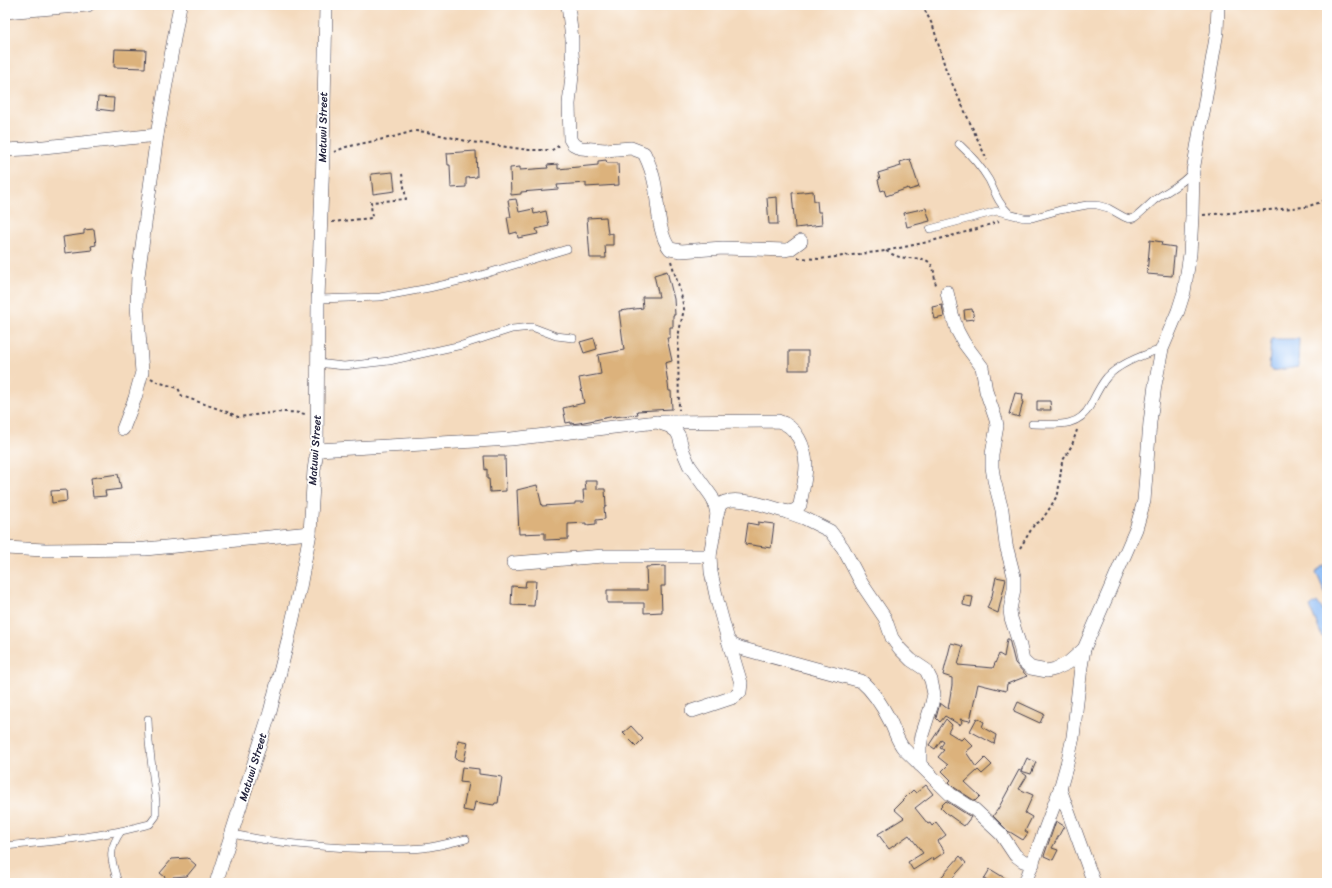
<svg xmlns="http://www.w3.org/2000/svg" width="1332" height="888" font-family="Sriracha,sans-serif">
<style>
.water{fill:#89b9f4;stroke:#566e98}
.building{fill:#dcb27c}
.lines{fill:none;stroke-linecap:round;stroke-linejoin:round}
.lane-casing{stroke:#423e4e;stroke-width:8}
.street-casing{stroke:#423e4e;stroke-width:14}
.path{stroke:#423e4e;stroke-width:2;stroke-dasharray:3 3;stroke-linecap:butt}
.lane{stroke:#fff;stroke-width:7}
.street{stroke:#fff;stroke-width:13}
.labels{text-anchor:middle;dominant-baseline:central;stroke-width:3.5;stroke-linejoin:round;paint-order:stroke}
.street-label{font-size:11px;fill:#22223b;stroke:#fff}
</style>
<rect width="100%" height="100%" fill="#fff"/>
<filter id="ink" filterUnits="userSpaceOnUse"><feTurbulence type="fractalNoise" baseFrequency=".025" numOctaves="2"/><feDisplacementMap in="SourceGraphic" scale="8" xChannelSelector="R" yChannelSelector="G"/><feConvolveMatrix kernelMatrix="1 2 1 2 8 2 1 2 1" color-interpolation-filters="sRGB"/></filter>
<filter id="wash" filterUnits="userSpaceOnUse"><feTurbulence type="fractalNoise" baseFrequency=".012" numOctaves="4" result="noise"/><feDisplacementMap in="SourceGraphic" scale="16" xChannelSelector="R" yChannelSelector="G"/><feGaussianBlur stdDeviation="0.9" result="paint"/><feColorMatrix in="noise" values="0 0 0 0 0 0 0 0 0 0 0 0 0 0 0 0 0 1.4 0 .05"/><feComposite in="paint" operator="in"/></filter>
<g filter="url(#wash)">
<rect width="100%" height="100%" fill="#f4dabd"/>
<g class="water">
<polygon points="1271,339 1299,339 1298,367 1272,371 1269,368"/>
<polygon points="1325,565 1327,565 1327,598 1316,572"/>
<polygon points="1317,602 1324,612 1327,611 1327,636 1322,637 1310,607"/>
</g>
<g id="blocks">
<g class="building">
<polygon points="115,49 146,50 145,68 114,67"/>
<polygon points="98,97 114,98 113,111 97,109"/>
<polygon points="476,151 477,177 466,178 466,187 451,188 450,165 448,165 447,153"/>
<polygon points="910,159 919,187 909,190 908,188 886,196 884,190 881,191 878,180 880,179 878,173 901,166 900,162"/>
<polygon points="606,160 607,163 618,163 619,185 586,187 586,183 557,185 558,189 521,192 521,194 511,195 510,168 520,167 520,170 548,168 547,165 558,164 558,169 598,165 598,161"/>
<polygon points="393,172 395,191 373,194 371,174"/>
<polygon points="813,191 814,201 817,201 818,212 821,212 822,225 795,228 792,193"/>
<polygon points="777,197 778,224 769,224 767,198"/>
<polygon points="516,199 519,212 533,209 534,214 546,211 549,226 536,229 538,234 518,238 517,232 510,234 507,217 511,217 508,200"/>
<polygon points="926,208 930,221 907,227 904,213"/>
<polygon points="606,217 608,234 613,233 613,245 605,245 606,258 590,258 587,218"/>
<polygon points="94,229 96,245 91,246 92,250 65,253 63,237 84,234 84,230"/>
<polygon points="1150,240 1162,242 1161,245 1175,247 1172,276 1147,274"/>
<polygon points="667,271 674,299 675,315 673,315 673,327 670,327 670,338 667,338 672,361 665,363 669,391 671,391 672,409 637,411 638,414 615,417 615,416 579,423 571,424 571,422 566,423 563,408 584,403 579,378 601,374 598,355 624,350 619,311 643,308 642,297 659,297 654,275"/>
<polygon points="942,305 944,317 935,319 932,307"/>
<polygon points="972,309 974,319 965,320 964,310"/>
<polygon points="594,338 597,349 584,353 580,342"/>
<rect x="789" y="351" width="19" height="19"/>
<polygon points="1015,393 1023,394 1022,402 1023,402 1019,417 1009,414"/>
<polygon points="1037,401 1050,401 1051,410 1037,410"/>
<polygon points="484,456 505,456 506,491 490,492 489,479 487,479 487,469 485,470"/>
<polygon points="118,474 121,489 105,491 106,496 93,497 91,478"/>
<polygon points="585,481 597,481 597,489 605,489 606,507 604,507 605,519 596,520 596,524 586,525 586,523 568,524 568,539 545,540 545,533 519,534 517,490 537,485 542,506 575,504 575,502 584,502 583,490 586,490"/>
<polygon points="66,490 67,501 52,503 51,491"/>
<polygon points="758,522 774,524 771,548 745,544 748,523 758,525"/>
<polygon points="665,566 665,586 661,586 662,612 644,613 644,603 607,603 607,590 647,590 646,567"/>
<polygon points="996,577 1006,579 998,613 987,608 992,596"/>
<polygon points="526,581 536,581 534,606 511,605 512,586 525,587"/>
<polygon points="964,596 973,597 971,607 963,605"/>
<polygon points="1007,639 1009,639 1015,663 1027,676 1007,684 1006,691 978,684 970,721 960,719 962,722 960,725 945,716 940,722 936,718 940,703 948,709 952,685 952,678 943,675 951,643 963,646 958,665 993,668 999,654 1004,657"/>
<polygon points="1018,702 1044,714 1040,723 1014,711"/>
<polygon points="977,718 984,722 982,727 996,735 994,744 970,731"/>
<polygon points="946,719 952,725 948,732 961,740 964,737 973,746 966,752 976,767 985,758 992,765 982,774 978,770 965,782 980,796 975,801 955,788 949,782 951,780 942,771 948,765 938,757 944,750 940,748 944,742 941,740 935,749 929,745"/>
<polygon points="631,726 643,739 636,746 623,733"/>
<polygon points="458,740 468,742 464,761 455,759"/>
<polygon points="1027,758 1036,762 1031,774 1021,771"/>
<polygon points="462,767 479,769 479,774 502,777 498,803 495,803 494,805 475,802 473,812 463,810 468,783 460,782"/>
<polygon points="1019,770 1027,776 1019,789 1033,795 1025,813 1032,817 1025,831 1028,833 1023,840 1010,832 1009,832 993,816 998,809"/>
<polygon points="926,785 933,794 915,808 928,824 930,823 932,826 936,822 946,835 938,841 945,852 933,860 932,858 913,870 908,862 923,853 909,835 889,849 878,834 904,818 894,809 913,790 916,793"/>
<polygon points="946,801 971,817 964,826 946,813 940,807"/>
<polygon points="1056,821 1064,826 1052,848 1058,850 1053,860 1044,856"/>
<polygon points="960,856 966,863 948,883 936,883"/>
<polygon points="188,858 196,865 187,876 173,877 170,881 160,873 172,859"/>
<polygon points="990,869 1013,883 991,883 984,879"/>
</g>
</g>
</g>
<g filter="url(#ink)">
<use href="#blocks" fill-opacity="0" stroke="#423e4e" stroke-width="1"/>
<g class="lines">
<g class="lane-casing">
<g id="lane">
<path d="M959,144C972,156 980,165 989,180C995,192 998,203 1008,212"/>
<path d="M930,229L997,211L1024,218H1032L1060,210L1087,205H1097L1108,208L1124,217L1129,219L1134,218C1142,213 1148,205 1156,199C1168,190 1182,185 1191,173"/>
<polyline points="318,299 380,297 429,288 468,279 567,249"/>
<polyline points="317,363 344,366 389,361 462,345 512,329 532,327 556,336 573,338"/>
<path d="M1032,424C1054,424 1078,429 1090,406C1095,396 1100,385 1107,377C1120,363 1145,354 1162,349"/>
<path d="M232,834C280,844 329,848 378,849C395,849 413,850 430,847C442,845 454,842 466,839"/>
<polyline points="5,846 56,841 98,835 121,831 150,824 156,816 156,802 149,742 148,719"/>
<path d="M118,883C112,860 106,853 121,831"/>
</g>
</g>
<g class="street-casing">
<g id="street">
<path d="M568,5L572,39V52L573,66L569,104L570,139L573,144L581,148L605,150L631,148L644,153C649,163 653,174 655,185C658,204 658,234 670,249L681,251L723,248L785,250L790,249L801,241"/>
<polyline points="5,12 88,5"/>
<polyline points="5,150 25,149 157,135"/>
<polyline points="947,292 952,314 957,330 964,343 982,367 986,391 996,420 997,426 992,454 992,467 994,480 1002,510 1006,545 1014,576 1014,589 1010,610 1011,618 1020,646 1023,661 1031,668 1047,671 1055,669 1068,663 1084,649"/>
<path d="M661,422L778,421C797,426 805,447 806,465C806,478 802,492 800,505C797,510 794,511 787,512C774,508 730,493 720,505C719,508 718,512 717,514"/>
<polyline points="123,429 135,398 142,372 137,306 138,276 157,135 180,5"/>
<path d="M317,450L511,439L657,422L669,426L676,431L679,436L683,451L689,465L712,497L715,505L717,514L710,556L711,572L717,600L728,640L733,645L740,648L861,681C873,691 883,707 890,721C895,731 897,741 904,749L950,794L975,810L1001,834L1015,855L1023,861L1033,864"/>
<polyline points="787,512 804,518 830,531 843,548 862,584 885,618 892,638 900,649 911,660 926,670 931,680 934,694 931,707 922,735 920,748 920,765"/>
<polyline points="5,548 45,550 145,549 310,533"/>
<polyline points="513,563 604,556 710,556"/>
<polyline points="692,711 734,697 740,692 741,683 728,640"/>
<polyline points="1060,789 1094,883"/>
<polyline points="216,883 270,712 288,640 300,587 310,533 314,470 317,450 318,299 323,156 326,5"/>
<polyline points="1025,883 1060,789 1067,764 1073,737 1081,667 1084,649 1136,529 1144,501 1150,422 1155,385 1162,349 1178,311 1184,292 1190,254 1192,216 1193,171 1217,32 1218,5"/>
</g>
</g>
<g class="path">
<polyline points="922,5 933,26 946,70 987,160"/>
<polyline points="334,152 346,147 393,137 414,131 427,132 471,142 529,150 552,150 560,145"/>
<polyline points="1203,215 1306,207 1327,200"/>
<polyline points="332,222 372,218 371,202 406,199 402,174"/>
<path d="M886,251C893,255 900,258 908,258C917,259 928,256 933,268C935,274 934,281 937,287"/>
<polyline points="798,258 819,259 885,251 928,242 977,229 999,221"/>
<polyline points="671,261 681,294 684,309 679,332 678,347 679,410"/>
<path d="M151,378L157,382L178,388L182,396L230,413L238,417C261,415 282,409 305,414"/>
<polyline points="1020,548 1034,525 1041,521 1048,511 1058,494 1062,462 1072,445 1077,430"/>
</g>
<use href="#lane" class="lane"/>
<use href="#street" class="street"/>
</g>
</g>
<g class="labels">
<g class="street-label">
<text transform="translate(323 127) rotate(-89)">Matuwi Street</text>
<text transform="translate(315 450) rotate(-86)">Matuwi Street</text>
<text transform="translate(253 767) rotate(-73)">Matuwi Street</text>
</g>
</g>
<rect width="1332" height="888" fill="none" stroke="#fff" stroke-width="20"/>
</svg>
